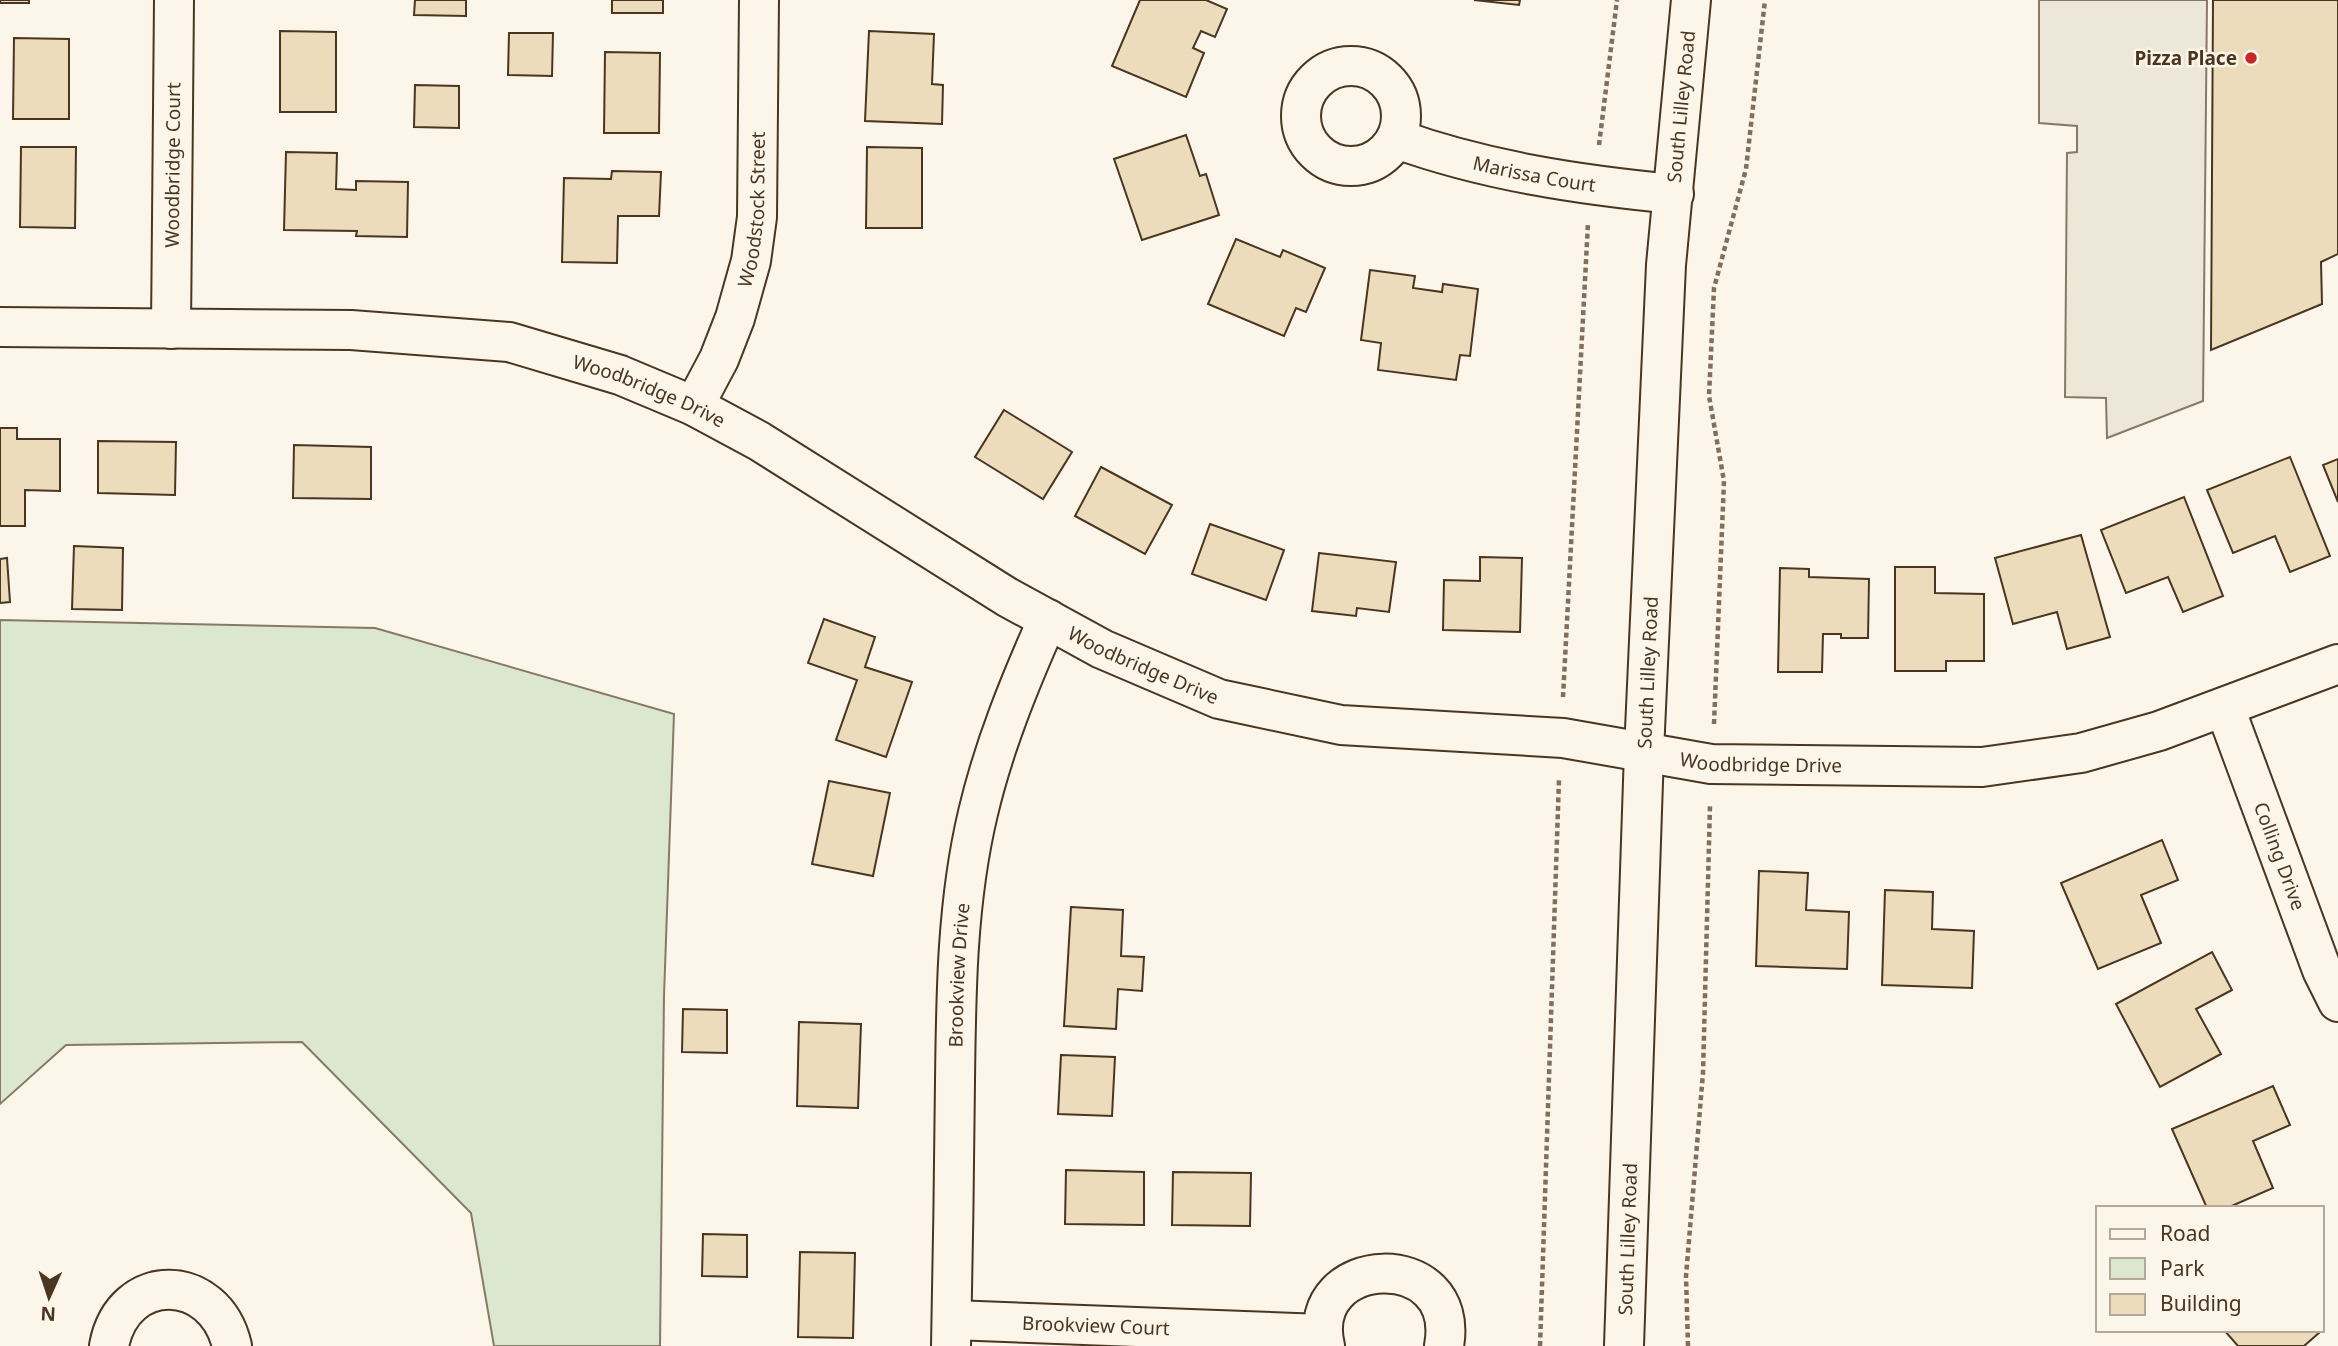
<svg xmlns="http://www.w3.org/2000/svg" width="2338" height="1346" font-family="'Noto Sans',sans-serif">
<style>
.green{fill:#dce7d0;stroke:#887966;stroke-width:2}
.parking{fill:#ede7d9;stroke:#887966;stroke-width:2}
.building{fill:#ecdcbc;stroke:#4a3520;stroke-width:2}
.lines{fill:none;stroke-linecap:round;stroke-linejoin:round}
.minor-casing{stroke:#4a3520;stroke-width:42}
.path{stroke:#7f6f5c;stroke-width:4.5;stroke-dasharray:5 3.5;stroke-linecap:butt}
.minor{stroke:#fbf6e9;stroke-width:38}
.poi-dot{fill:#c62828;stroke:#fbf6e9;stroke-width:2.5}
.labels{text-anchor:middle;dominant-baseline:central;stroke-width:5;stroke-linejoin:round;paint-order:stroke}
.poi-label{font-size:19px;font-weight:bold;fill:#4a3520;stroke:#fbf6e9;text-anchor:end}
.street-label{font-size:19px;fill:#4a3520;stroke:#fbf6e9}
</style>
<rect width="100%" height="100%" fill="#fbf6e9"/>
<polygon class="green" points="0,620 375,628 674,714 664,996 660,1346 494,1346 471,1213 302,1042 66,1045 0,1104"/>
<polygon class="parking" points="2039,0 2207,0 2203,401 2107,438 2106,398 2065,397 2067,153 2077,152 2077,126 2039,123"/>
<g class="building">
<rect x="0" y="0" width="29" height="3"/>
<polygon points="415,0 466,0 466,16 414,15"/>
<rect x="612" y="0" width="51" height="13"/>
<polygon points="1140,0 1206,0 1227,9 1215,37 1201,31 1193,48 1204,53 1186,97 1112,66"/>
<polygon points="1474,0 1520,0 1519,5"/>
<polygon points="2213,0 2338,0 2338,254 2321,262 2322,304 2211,350"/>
<polygon points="280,31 336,32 336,112 280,112"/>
<polygon points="869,31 934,34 932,84 943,85 942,124 865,121"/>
<polygon points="509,33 553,33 552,76 508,75"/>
<polygon points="14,38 69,39 69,119 13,119"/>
<polygon points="605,52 660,53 659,133 604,133"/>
<polygon points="415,85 459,86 459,128 414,127"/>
<polygon points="1186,135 1200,176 1206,174 1219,215 1142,240 1114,159"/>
<polygon points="21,147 76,147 75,228 20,227"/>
<polygon points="867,147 922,148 922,228 866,228"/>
<polygon points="286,152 337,153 336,189 356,190 356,181 408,182 407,237 356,236 357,231 284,230"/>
<polygon points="612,171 661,172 659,216 618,216 617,263 562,262 564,178 611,179"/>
<polygon points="1236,239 1280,257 1283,250 1325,268 1306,312 1296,308 1284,336 1208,304"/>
<polygon points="1370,270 1415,276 1413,288 1442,292 1443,284 1478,289 1470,356 1460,355 1456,380 1378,370 1381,343 1361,340"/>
<polygon points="1004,410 1072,452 1043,499 975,457"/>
<polygon points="0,428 17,428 17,439 60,439 60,491 25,490 25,526 0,526"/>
<polygon points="98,441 176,442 175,495 98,493"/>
<polygon points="294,445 371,447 371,499 293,498"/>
<polygon points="2290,457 2330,556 2290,572 2275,536 2233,553 2207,490"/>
<polygon points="2338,459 2338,502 2323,465"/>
<polygon points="1101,467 1172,505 1145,554 1075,516"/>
<polygon points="2184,497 2223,596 2183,612 2168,577 2126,593 2101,530"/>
<polygon points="1210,524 1284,550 1266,600 1192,574"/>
<polygon points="2081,535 2110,637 2067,649 2057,612 2013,624 1995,558"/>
<polygon points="74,546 123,548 122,610 72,609"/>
<polygon points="1319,553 1396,562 1389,612 1357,608 1356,616 1312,611"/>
<polygon points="1480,557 1522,558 1520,632 1443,630 1444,580 1480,581"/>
<polygon points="7,558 10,602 0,603 0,559"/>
<polygon points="1895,567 1935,567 1935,593 1984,594 1984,661 1946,661 1946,671 1895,671"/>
<polygon points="1780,568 1809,569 1809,577 1869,579 1868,638 1841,638 1841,634 1823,634 1822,672 1778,672"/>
<polygon points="824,619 875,637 865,667 912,682 886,757 836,740 857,680 808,663"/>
<polygon points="829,781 890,793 873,876 812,864"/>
<polygon points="2162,840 2178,880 2141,895 2161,943 2098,969 2061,883"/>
<polygon points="1759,871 1808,873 1806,910 1849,912 1847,969 1756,966"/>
<polygon points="1885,890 1933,892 1932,929 1974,931 1972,988 1882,985"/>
<polygon points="1071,907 1123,910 1121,956 1144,957 1142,991 1118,989 1116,1029 1064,1026"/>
<polygon points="2212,952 2232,990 2196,1009 2221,1054 2160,1087 2116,1004"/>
<polygon points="683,1009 727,1010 727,1053 682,1052"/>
<polygon points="799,1022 861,1024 858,1108 797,1106"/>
<polygon points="1061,1055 1115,1057 1112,1116 1058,1114"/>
<polygon points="2273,1086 2290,1125 2253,1141 2273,1188 2227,1208 2207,1208 2172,1129"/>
<polygon points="1066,1170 1144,1172 1144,1225 1065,1224"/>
<polygon points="1173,1172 1251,1173 1250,1226 1172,1225"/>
<polygon points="703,1234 747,1235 747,1277 702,1276"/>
<polygon points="800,1252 855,1253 853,1338 798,1337"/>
<polygon points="2224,1330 2319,1330 2320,1332 2304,1346 2238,1346"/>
</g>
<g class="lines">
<g class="minor-casing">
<g id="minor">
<circle cx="1351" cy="116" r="50"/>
<path id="s1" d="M1397,139C1486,171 1580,185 1674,194"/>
<path id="s2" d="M0,327L351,330L509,342L620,375L694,406L759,441L1007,597L1102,649L1219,699L1341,725L1563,738L1711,764L1982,767L2081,753L2159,731L2338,664"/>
<path id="s3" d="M171,329L174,0"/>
<path id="s4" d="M694,406L719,359L735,318L751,261L757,217L759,0"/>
<path id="s5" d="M2225,708L2322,970L2338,1002"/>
<path id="s6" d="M952,1320L1322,1334"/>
<path d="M109,1346C123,1270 215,1272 232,1346"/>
<path id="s7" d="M951,1346C953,1258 954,1169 955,1081C956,991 957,901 978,813C994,745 1020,682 1048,619"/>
<path d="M1325,1346C1303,1253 1462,1246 1444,1346"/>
<path id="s8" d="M1624,1346L1644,752L1666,265L1691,0"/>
</g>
</g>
<g class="path">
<polyline points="1599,145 1617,0"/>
<polyline points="1563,697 1588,223"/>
<polyline points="1714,724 1724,481 1709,396 1714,288 1746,169 1765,0"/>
<polyline points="1540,1346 1559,779"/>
<polyline points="1688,1346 1686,1276 1703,1073 1710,805"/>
</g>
<use href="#minor" class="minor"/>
</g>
<circle class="poi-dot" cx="2251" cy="58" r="7"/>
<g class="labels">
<g class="poi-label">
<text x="2237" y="58">Pizza Place</text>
</g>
<g class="street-label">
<text stroke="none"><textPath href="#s8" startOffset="1241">South Lilley Road</textPath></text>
<text stroke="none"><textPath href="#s3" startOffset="164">Woodbridge Court</textPath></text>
<text stroke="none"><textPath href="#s1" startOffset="142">Marissa Court</textPath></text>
<text stroke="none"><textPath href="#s4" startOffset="208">Woodstock Street</textPath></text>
<text stroke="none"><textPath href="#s2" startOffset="658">Woodbridge Drive</textPath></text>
<text stroke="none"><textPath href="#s2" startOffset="1225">Woodbridge Drive</textPath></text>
<text stroke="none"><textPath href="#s8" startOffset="674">South Lilley Road</textPath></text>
<text stroke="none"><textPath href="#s2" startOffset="1855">Woodbridge Drive</textPath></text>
<text stroke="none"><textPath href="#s5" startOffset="158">Colling Drive</textPath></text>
<text stroke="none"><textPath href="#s7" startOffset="371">Brookview Drive</textPath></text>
<text stroke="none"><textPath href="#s8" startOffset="107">South Lilley Road</textPath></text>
<text stroke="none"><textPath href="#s6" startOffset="144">Brookview Court</textPath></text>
</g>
</g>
<rect x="2096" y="1206" width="228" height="126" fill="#fbf6e9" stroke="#b4a999" stroke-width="2"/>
<rect x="2110" y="1229" width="35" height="10" fill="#fbf6e9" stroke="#b4a999" stroke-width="2"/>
<text x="2160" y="1241" font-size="21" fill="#4a3520">Road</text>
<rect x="2110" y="1258" width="35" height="21" fill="#dce7d0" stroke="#b4a999" stroke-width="2"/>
<text x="2160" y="1276" font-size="21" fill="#4a3520">Park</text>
<rect x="2110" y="1294" width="35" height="21" fill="#ecdcbc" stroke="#b4a999" stroke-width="2"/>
<text x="2160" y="1311" font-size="21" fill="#4a3520">Building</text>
<g transform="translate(49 1297) rotate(183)" stroke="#fbf6e9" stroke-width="5" paint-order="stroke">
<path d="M0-5L12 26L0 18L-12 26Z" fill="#4a3520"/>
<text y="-10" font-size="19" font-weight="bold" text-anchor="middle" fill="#4a3520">N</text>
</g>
</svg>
